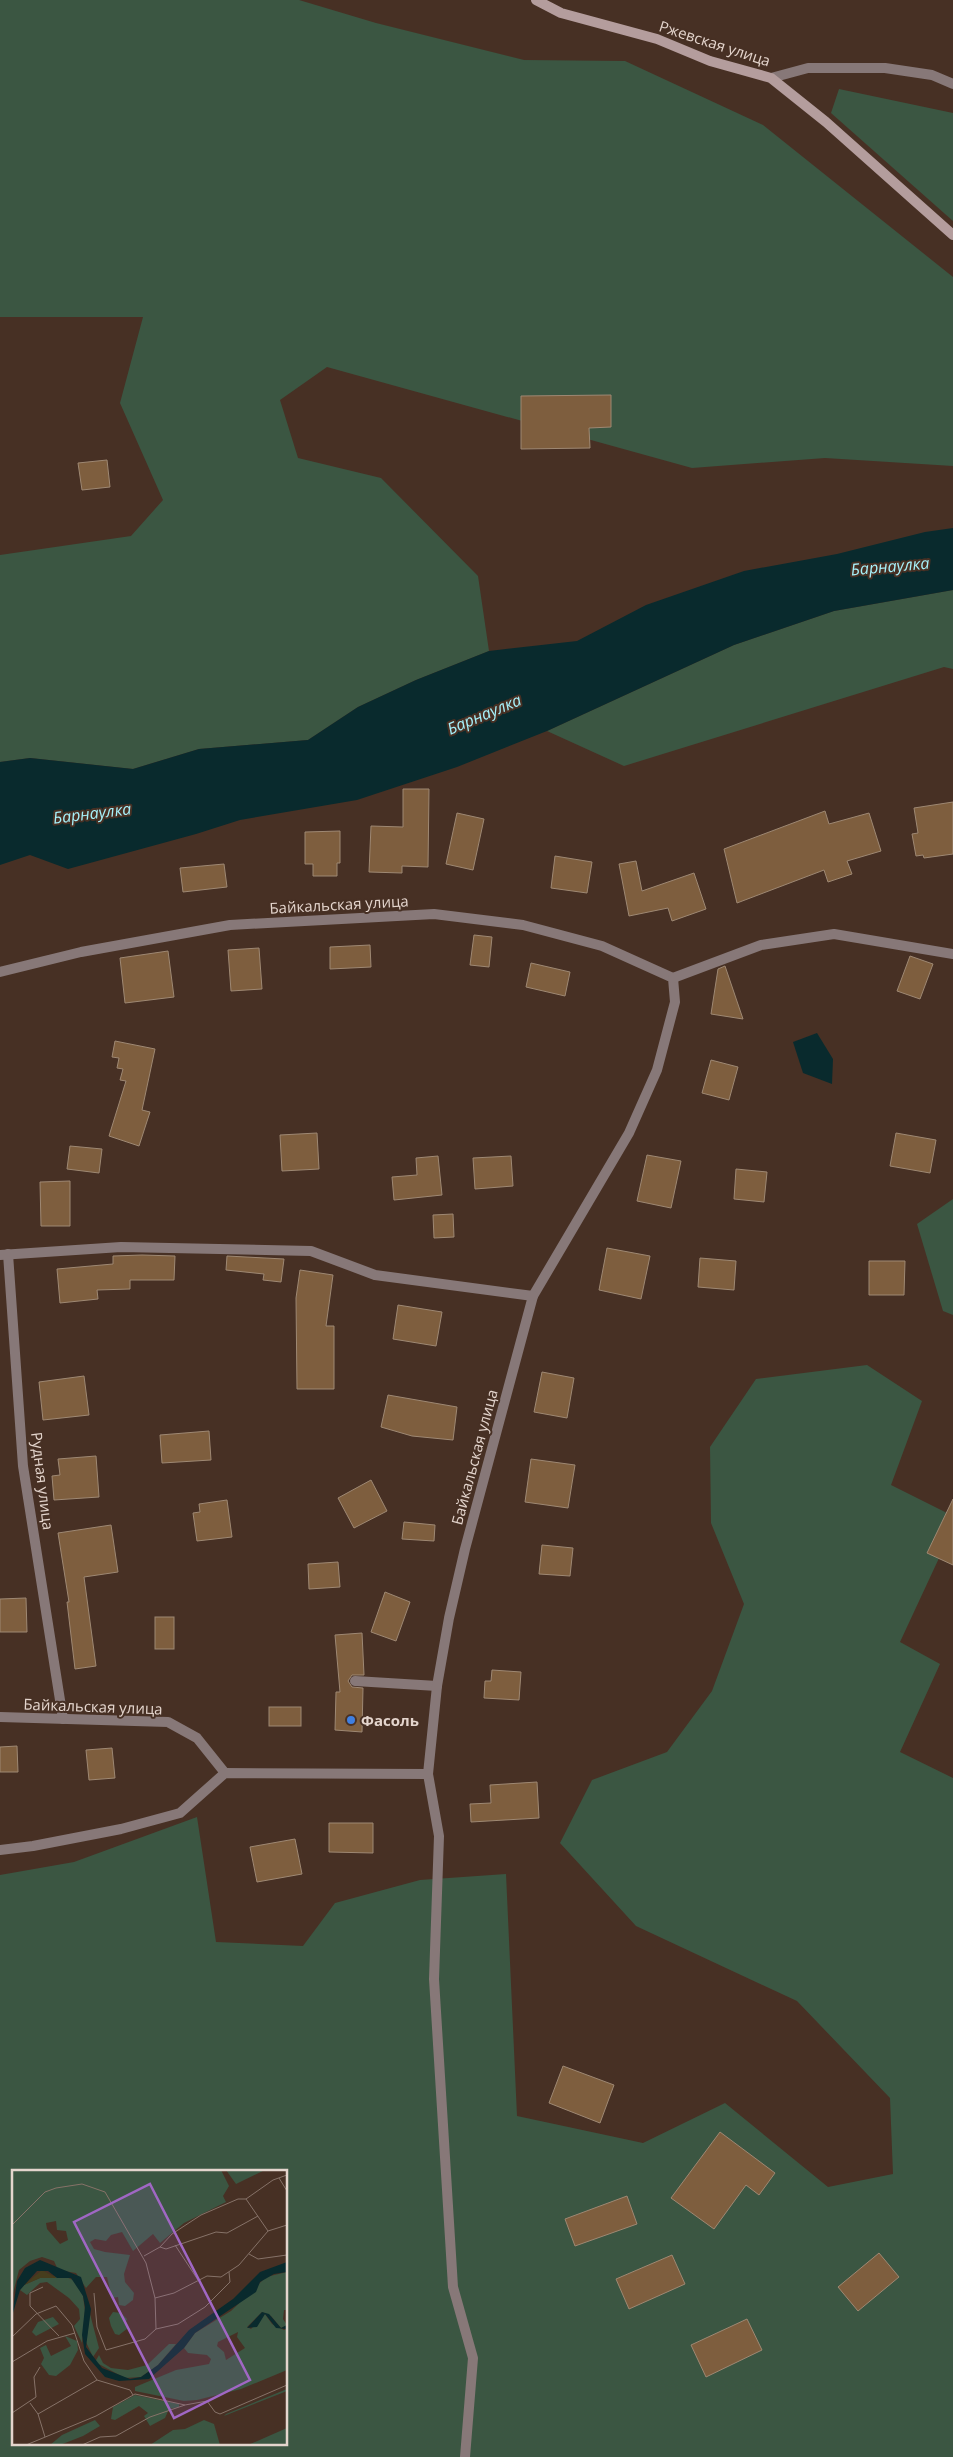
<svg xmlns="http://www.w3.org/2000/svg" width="953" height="2457" font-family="'Open Sans',sans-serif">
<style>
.green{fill:#3b5642;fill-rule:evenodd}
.water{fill:#092a2d}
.building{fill:#7e5e3e;stroke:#9e8873}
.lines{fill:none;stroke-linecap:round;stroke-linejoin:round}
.service{stroke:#877878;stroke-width:10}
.minor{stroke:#877878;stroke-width:10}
.secondary{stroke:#b49d9d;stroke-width:10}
.shop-dot{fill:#3f7fe0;stroke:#473024;stroke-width:2}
.labels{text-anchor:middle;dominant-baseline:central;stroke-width:4;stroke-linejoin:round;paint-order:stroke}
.street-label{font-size:15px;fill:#e4d5cd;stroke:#473024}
.poi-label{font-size:15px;font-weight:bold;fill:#e4d5cd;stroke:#473024;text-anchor:start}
.water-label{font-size:16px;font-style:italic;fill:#a6f1fa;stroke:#473024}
.inset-road{fill:none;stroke:#867268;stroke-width:1}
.view{fill:#a067c4;fill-opacity:0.15;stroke:#a067c4;stroke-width:2.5}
.inset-edge{fill:none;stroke:#e4d5cd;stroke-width:2.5}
</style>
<rect width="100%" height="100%" fill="#473024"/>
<g class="green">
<polygon points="0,0 299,0 376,23 524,60 625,61 763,125 953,277 953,466 825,458 692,468 327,367 280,400 298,458 381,478 478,576 489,651 416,680 358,707 308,740 199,749 133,769 30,758 0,762 0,555 131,536 163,500 120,403 143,317 0,317"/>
<polygon points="839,89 953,113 953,221 831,113"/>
<polygon points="953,590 953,669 944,667 624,766 547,731 734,645 834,611"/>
<polygon points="953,1199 953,1315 943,1311 917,1224"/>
<path d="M867,1365L922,1401L891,1485L953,1516V1528L900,1642L940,1664L900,1752L953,1778V2457H0V1875L74,1862L197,1817L216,1942L303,1946L335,1903L420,1880L506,1874L517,2116L643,2143L725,2103L828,2187L893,2174L890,2098L797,2001L636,1926L560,1843L592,1780L667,1752L712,1691L744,1604L711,1523L710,1447L756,1379ZM14,2171H286V2443H14Z"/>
</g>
<g class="water">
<polygon points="953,528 953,590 834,611 734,645 547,731 457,767 357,800 240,820 196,834 68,869 30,855 0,865 0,762 30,758 133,769 199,749 308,740 358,707 416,680 489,651 577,641 646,605 744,571 837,554 925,532"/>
<polygon points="817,1033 833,1059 832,1084 803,1073 793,1042"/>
</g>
<g class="building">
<polygon points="611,395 611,427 589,428 590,448 521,449 521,396"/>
<polygon points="107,460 110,487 82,490 78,463"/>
<polygon points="403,789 429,789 428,867 402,866 402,873 369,872 371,826 403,827"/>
<polygon points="953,802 953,854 924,858 923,855 916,856 912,834 918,833 914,808"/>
<polygon points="825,811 829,824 869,813 881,851 847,861 852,874 828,882 824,870 737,903 724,849"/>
<polygon points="457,813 484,819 473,870 446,864"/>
<polygon points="340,831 340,863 337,863 337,876 313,876 313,864 305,864 305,832"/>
<polygon points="555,856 592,862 587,893 551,888"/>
<polygon points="636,861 642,891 694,873 706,909 672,921 668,908 629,916 619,864"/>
<polygon points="224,864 227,887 183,892 180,868"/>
<polygon points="474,935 492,937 489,967 470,965"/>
<polygon points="370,945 371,967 330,969 330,947"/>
<polygon points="259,948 262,989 231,991 228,950"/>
<polygon points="168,951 174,997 125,1003 120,958"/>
<polygon points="910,956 933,964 920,999 897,991"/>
<polygon points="531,963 570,972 565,996 526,987"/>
<polygon points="725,966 743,1019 711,1014 718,969"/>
<polygon points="115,1041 155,1049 142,1110 150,1112 139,1146 109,1136 126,1081 120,1080 123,1069 117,1068 119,1058 112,1057"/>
<polygon points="711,1060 738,1067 729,1100 702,1093"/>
<polygon points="317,1133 319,1169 282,1171 280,1135"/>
<polygon points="896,1133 936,1140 930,1173 890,1166"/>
<polygon points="70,1146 102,1149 99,1173 67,1169"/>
<polygon points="647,1155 681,1161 671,1208 637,1201"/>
<polygon points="438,1156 442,1195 394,1200 392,1177 417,1175 416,1158"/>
<polygon points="511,1156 513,1186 475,1189 473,1158"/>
<polygon points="736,1169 767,1172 764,1202 734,1199"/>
<polygon points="70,1181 70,1226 41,1226 40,1182"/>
<polygon points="453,1214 454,1237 434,1238 433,1215"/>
<polygon points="607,1248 650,1256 641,1299 599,1290"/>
<polygon points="142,1255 175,1256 174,1280 130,1280 130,1289 97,1290 98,1299 60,1303 57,1269 113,1264 113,1256"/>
<polygon points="227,1256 284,1259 281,1282 263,1280 264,1274 226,1270"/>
<polygon points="700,1258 736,1261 734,1290 698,1287"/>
<polygon points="869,1261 905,1261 904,1295 869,1295"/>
<polygon points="300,1270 333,1275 326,1326 334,1326 334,1389 297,1389 296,1298"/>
<polygon points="398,1305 442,1312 436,1346 393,1339"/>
<polygon points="542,1372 574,1378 567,1418 534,1412"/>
<polygon points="84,1376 89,1415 43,1420 39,1382"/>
<polygon points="388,1395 457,1407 453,1440 412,1436 381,1427"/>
<polygon points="209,1431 211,1460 162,1463 160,1435"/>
<polygon points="96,1456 99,1497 54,1500 52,1476 60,1475 58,1459"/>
<polygon points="531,1459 575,1465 568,1508 525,1502"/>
<polygon points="371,1480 387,1511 354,1528 338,1498"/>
<polygon points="953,1499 953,1565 927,1553"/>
<polygon points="227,1500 232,1537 197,1541 193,1513 200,1512 199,1504"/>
<polygon points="404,1522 435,1525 434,1541 402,1539"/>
<polygon points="111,1525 118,1572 84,1577 96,1666 75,1669 67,1602 69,1602 58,1533"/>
<polygon points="542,1545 573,1548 570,1576 539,1574"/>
<polygon points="338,1562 340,1587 309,1589 308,1564"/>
<polygon points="385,1592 410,1602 396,1641 371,1632"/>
<polygon points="26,1598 27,1632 0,1632 0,1599"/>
<rect x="155" y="1617" width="19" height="32"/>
<polygon points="362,1633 364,1675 352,1675 348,1681 352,1687 363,1688 362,1732 335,1730 336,1692 340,1692 335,1635"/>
<polygon points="492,1670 521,1672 519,1700 484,1698 485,1681 491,1681"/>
<rect x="269" y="1707" width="32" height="19"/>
<polygon points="17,1746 18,1772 0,1772 0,1747"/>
<polygon points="112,1748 115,1778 89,1780 86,1750"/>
<polygon points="537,1782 539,1818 471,1822 470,1804 491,1803 490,1785"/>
<polygon points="329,1823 373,1823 373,1853 329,1852"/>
<polygon points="295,1839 302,1874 257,1882 250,1847"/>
<polygon points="563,2066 614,2085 600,2123 549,2103"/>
<polygon points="720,2132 775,2173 759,2195 746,2185 714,2229 671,2198"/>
<polygon points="627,2196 637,2224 575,2246 565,2219"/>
<polygon points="879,2253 899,2277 858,2311 838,2287"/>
<polygon points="672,2255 685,2284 629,2309 616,2279"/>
<polygon points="747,2319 762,2350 706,2377 691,2345"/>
</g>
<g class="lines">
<polyline class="service" points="355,1681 437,1686"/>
<g class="minor">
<polyline points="771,78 808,68 885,68 932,75 953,84"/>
<polyline points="0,972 81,952 230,925 434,914 523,925 602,946 673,978 675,1002 657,1070 629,1133 533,1296 465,1549 449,1618 437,1686 428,1774 439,1836 434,1979 453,2287 473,2358 465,2457"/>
<polyline points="673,978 761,945 834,934 953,954"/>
<polyline points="8,1254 23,1466 63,1719"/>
<polyline points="0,1255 121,1247 311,1251 375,1275 533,1296"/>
<polyline points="0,1717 168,1722 197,1738 225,1773"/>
<polyline points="0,1850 33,1846 121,1829 180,1813 225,1773 428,1774"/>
</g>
<polyline class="secondary" points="536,0 561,13 657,39 710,61 771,78 826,122 953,235"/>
</g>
<circle class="shop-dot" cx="351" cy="1720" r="5"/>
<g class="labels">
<g class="street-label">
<text transform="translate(715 43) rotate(18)">Ржевская улица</text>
<text transform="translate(339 904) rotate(-3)">Байкальская улица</text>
<text transform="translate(474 1457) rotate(-75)">Байкальская улица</text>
<text transform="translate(43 1481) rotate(83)">Рудная улица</text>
<text transform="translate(93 1706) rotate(2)">Байкальская улица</text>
</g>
<g class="poi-label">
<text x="361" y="1720">Фасоль</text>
</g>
<g class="water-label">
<text transform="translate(890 566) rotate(-5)">Барнаулка</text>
<text transform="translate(484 714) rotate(-23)">Барнаулка</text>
<text transform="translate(92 813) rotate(-7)">Барнаулка</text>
</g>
</g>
<g transform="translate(12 2170)">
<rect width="275" height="275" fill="#473024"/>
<path d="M0,0H209L217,16L211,26L214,32L172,53L148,73L141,64L121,81L110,62L99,65L94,71L83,69L78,72L82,79L93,82L118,85L112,104L113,112L122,123L121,130L113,136L107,135L106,127L100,128L95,107H84L74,118L64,103L46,100L42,91L30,87L18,91L7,100L0,127ZM44,51L45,60L54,61L56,70L48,74L35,59L34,53ZM214,0H253L224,14ZM275,102V140H272L271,149L275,155L269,158L259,146L250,142L235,157L239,159L253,144L260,154L272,160L275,159V200L229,219L185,230L172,231L123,221V217L164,200L197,194L199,189L195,185L176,183L172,178L183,163L219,141L254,107ZM226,162L225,167L233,178L214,190L212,182L205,176L206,172ZM52,106L63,111L71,126L73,141L70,173L62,156L68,149L67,139L57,128L35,112L28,113L15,125L8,120L12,115L28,108ZM101,142L109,143L115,149L113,154L116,158L107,165L103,164L99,156L97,148ZM78,144L87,178L81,187L74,172ZM41,147L47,154L24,166L20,162L26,152ZM53,166L65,171L66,180L58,195L44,206L37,205L29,194L32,188L28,178L34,175L39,186L59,176ZM157,174H164L146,195L129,207L113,208L83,192L87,185L91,193L99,198L116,200L135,195ZM275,219V221L212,246L214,244ZM123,225L167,234V237L157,239L153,248L138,256L132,246L136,243L127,236L103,250L99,249L101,237ZM83,250L88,256L71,266L48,275H38L50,265ZM192,250L202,254L208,275H138L161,260L173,259ZM275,258V275H236L259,265Z" fill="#3b5642" fill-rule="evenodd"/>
<path d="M30,100L45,108H28L12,115Z" fill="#463d1d"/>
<path d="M28,90L69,107L79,139L74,177L90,198L118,209L129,207L146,195L177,160L221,129L248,102L275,92V102L262,104L248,112L244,122L183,163L172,178L137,209L107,211L93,207L73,184L70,165L73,137L71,126L59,108H45L36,101H25L8,120L0,146L5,111L13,98ZM250,142L257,144L269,158L275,155V159L264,158L253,144L245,157L235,158Z" fill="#092a2d"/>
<path class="inset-road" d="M267,8L275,21M234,29L261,10L275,5M0,55L33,22L44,18L70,14L93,22L134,93L143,128L144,159L166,154L193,137L218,112L217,102M163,75L186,110M148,77L154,79L204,62L215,63L246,46M237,84L246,89L275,85M132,86L148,77L160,64L189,45L226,29H234L256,61L275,55M31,117L18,123V136L47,166M82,123L85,157L94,180L133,169L144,159M143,128L162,123L195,106L209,107L227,95L256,61M0,167L24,144L44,136L60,155L72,191L85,210L118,220L121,225M0,192L35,171L63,163M18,233L26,244L33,267M0,243L24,227L22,207L28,197M26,244L85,210M14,275L84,246L123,224L173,235L195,231L203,242L208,244L275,215M70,275L88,267L104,266L138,247L173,235"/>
<path class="view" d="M138,14L238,210L162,248L62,52Z"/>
<rect width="275" height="275" class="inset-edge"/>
</g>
</svg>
